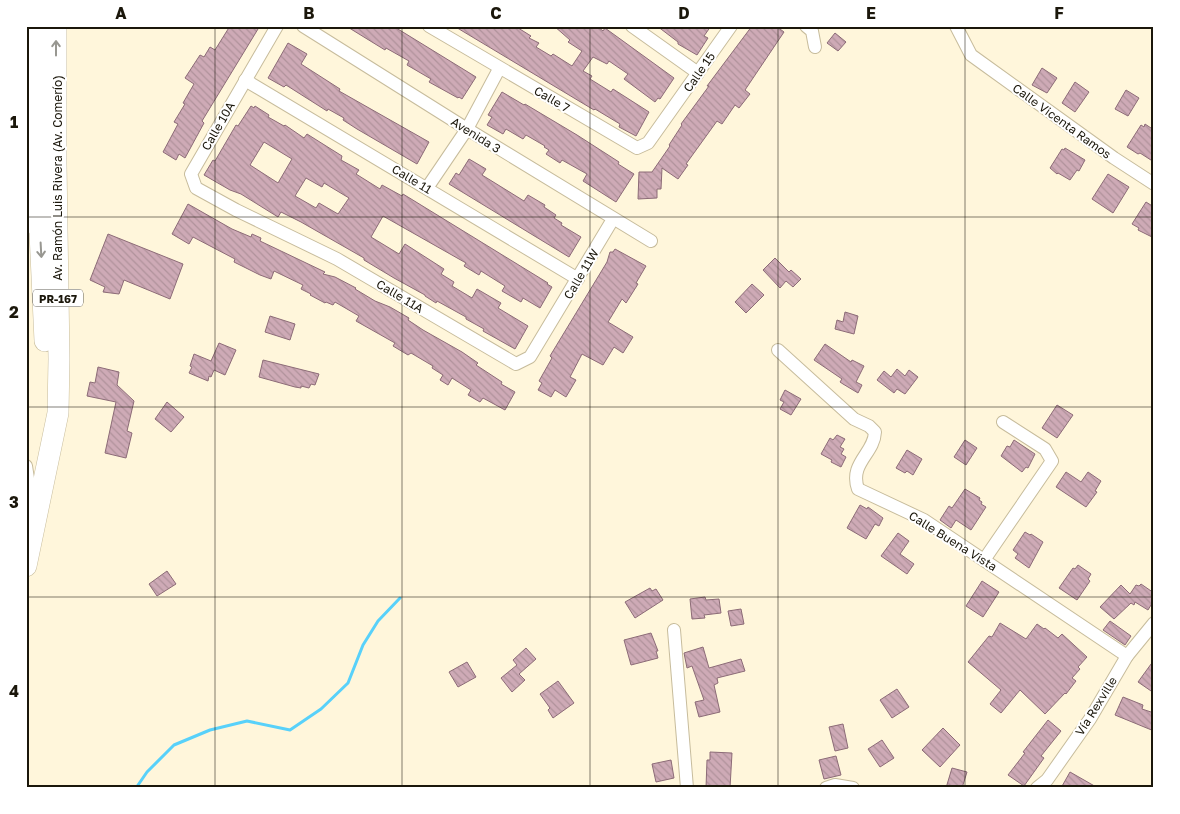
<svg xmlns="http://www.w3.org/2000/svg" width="1180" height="814" font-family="'Golos Text',sans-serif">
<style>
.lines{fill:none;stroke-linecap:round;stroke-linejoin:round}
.stream{stroke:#58d1fa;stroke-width:3}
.building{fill:url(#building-back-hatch);stroke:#8c6b77;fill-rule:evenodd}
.minor-casing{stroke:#c7bc9c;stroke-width:14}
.trunk-casing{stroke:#c7bc9c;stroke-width:22}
.minor{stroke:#fff;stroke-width:12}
.trunk{stroke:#fff;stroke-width:21}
.oneway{stroke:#989791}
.grid{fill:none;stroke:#1b170b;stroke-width:1;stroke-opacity:0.55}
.labels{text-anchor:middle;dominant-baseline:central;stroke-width:4;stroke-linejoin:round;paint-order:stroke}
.shield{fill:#fff;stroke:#5f5d54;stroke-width:1}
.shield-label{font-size:11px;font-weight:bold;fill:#1b170b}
.street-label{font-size:12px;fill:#1b170b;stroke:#fff}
.neatline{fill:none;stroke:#1b170b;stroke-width:2}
.grid-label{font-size:16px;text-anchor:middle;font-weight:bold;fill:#1b170b}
</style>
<defs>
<pattern id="building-back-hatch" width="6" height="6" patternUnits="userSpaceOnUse" patternTransform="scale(1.25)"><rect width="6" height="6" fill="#ceaab6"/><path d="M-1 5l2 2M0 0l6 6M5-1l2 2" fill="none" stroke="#b0929b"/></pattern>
</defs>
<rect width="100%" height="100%" fill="#fff6db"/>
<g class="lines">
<polyline class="stream" points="136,788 147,772 174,745 210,730 247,721 290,730 321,709 348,683 363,645 378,621 400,598"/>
</g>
<g class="building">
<polygon points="230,26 252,26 258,29 202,121 204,123 185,158 179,154 176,160 163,152 178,124 174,122 185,104 183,103 194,84 185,78 200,55 204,57 210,47 215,50"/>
<polygon points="346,26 393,26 476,77 462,99 459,97 458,98 429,82 431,79 407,65 409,61 386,48 385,50"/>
<polygon points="454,26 515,26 531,36 529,38 539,43 536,47 551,56 553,54 572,66 582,51 568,42 570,40 554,26 597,26 603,31 605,28 674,78 660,99 658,98 655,102 624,79 628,74 609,61 607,64 593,57 583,71 592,76 590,79 611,92 613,89 649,112 636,136 619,127 620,124 595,109 594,110"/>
<polygon points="657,26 711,26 704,36 708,38 697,55 678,44 678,42"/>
<polygon points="752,26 776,26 784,32 745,90 750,94 739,108 735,105 722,124 717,121 686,164 688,165 678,179 662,168 661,189 657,189 657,198 638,199 639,172 652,172 670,146 669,145 682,125 681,124 709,86 707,86"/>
<polygon points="835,33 846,42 838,51 827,43"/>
<polygon points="288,43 307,54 301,64 340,89 339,91 429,142 417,164 357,129 343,120 344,118 328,109 327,111 286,85 284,87 268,78"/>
<polygon points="1042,68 1057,78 1047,93 1032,85"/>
<polygon points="1075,82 1089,92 1075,112 1062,103"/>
<polygon points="1126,90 1139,98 1128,116 1115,109"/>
<polygon points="502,92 524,105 525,104 577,135 619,162 618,164 634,174 616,202 583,181 587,174 562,160 560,163 546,154 549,150 544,147 545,146 526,135 523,139 506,129 503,134 487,125 492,117 488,115"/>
<path d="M251,106L254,108L255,106L269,115L268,117L284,126L285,125L304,138L307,134L342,156L341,160L359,170L356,174L380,189L382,185L402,196L403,194L548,283L547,284L552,287L540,308L523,298L521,302L502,291L505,286L481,271L479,275L464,266L466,263L383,216L371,237L399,254L405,244L444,269L441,274L454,282L452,286L472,298L477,289L501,303L498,308L528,326L515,349L483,331L484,329L466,319V317L437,301L436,303L425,296V295L394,278L364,260V258L301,222L281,212L278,217L241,194L230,190L204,175L213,160L215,161L236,125L238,126ZM264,142L292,159L278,183L250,165ZM306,178L322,187L324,183L349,198L338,214L319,203L316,208L295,196Z"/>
<polygon points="1145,124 1154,130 1154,162 1140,153 1138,154 1127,147 1141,125 1144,127"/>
<polygon points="1065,148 1085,160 1079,171 1077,170 1070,180 1058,173 1057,174 1050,168 1062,149 1064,150"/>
<polygon points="469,159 486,169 482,175 524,201 528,195 545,205 544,207 556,215 554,218 562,223 561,225 581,237 569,257 449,184 456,173 459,175"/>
<polygon points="1108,174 1129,187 1113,213 1092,199"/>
<polygon points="1146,202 1154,207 1154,238 1138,230 1139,228 1132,224"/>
<polygon points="188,204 232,229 251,237 252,234 261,238 260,241 325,272 323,274 335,277 356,288 355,289 375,301 390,307 409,318 408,320 423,330 462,352 478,363 476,365 502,382 501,384 515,392 505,410 483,398 480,402 468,395 471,390 452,378 448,385 440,380 443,375 432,368 433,366 411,353 408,355 393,346 395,343 356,321 359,316 335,302 333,305 326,302 325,303 310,295 311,294 301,289 303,285 274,271 271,279 260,275 234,262 235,259 193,237 189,244 172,234"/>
<polygon points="108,234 183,264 170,299 124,280 119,294 103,292 105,287 90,280"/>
<polygon points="615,249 646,266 636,283 638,284 626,303 622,299 608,322 633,337 623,353 614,347 603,365 582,354 570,377 576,380 566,397 555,390 551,397 538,390 542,383 539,381 552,358 550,356 607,262 610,252 613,252"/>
<polygon points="775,258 789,272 791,270 801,279 793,287 786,281 780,288 763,270"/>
<polygon points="752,284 764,295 746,313 735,302"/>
<polygon points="845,312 858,316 854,334 835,329 837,320 843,322"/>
<polygon points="270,316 295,324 290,340 265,332"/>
<polygon points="219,343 236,350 225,375 214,370 211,377 209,376 208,381 189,373 192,367 190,366 194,354 211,361"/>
<polygon points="825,344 851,362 852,360 864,366 856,382 862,385 858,393 843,384 840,382 842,379 814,360"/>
<polygon points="263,360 319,374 315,385 311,384 309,388 301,386 301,388 295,387 259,377"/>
<polygon points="98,367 119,372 117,385 134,401 127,431 132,433 126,458 105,453 116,402 87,396 90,382 95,383"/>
<polygon points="897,369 905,376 909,370 918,377 905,394 897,389 894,393 877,380 884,371 891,377"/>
<polygon points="785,390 801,399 791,415 780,409 784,402 780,400"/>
<polygon points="167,402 184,417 171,432 155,419"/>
<polygon points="1057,405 1073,415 1057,438 1042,428"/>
<polygon points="837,435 845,439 840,447 844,449 841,454 846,457 841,467 831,462 832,460 821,454 830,438 833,440"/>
<polygon points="965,440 977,448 966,465 954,457"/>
<polygon points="1014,440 1035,454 1028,468 1026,467 1022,472 1001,456 1007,446 1010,447"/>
<polygon points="907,450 922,459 913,475 907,471 905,473 896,468"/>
<polygon points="1066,472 1081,482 1088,472 1101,481 1095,491 1097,492 1086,507 1056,487"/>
<polygon points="965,489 980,498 979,500 982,502 981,504 986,507 971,530 956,520 951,528 940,520 949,506 952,508"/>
<polygon points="860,505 867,509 868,507 883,518 879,526 875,524 866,539 847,528"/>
<polygon points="1025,532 1030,535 1031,534 1043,542 1029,568 1015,558 1018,554 1013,550"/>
<polygon points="898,533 909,541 900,554 914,564 907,574 881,556"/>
<polygon points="1078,565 1091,574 1088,579 1090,581 1077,600 1059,588 1073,568 1075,569"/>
<polygon points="167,571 176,584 157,596 149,584"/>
<polygon points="982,581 999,592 983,617 966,606"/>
<polygon points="1141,584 1154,593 1154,600 1148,610 1135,602 1134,605 1131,603 1114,619 1100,607 1121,585 1130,594 1136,585 1139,586"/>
<polygon points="650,588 652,591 656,589 663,600 635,618 625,602"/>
<polygon points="705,597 706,600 719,599 721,613 704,615 705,618 692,619 690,599"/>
<polygon points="741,609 744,624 731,626 728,611"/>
<polygon points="1110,621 1131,636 1125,645 1103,630"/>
<polygon points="1000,623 1026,639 1037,624 1044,629 1045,628 1058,638 1062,634 1087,657 1078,667 1080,669 1072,678 1076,681 1066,694 1065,693 1045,714 1020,690 1001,713 990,704 1001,690 968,662 989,636 992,637"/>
<polygon points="651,633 658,651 656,651 658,658 631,665 624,640"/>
<polygon points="703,647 709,668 741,659 745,671 717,678 718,683 714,685 720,712 699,717 695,702 704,700 692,666 687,668 684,653"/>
<polygon points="526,648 536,659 519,674 525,680 512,692 501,678 517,665 513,660"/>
<polygon points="1154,660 1154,693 1138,682"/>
<polygon points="467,662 476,677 458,687 449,672"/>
<polygon points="558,681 574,703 553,718 548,710 550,708 540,694"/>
<polygon points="897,689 909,707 892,718 880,700"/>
<polygon points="1123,697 1143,705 1142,709 1154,713 1154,731 1115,715"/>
<polygon points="1048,720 1061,731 1041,756 1044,758 1024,786 1008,775 1025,753 1023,752"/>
<polygon points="843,724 848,748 835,751 829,727"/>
<polygon points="943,728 960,745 940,767 922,750"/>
<polygon points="882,740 894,758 880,767 868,749"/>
<polygon points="710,752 732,753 730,788 706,788 707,760 710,760"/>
<polygon points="836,756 841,775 824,779 819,760"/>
<polygon points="671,760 674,778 656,782 652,764"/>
<polygon points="952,768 967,772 962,788 946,788"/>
<polygon points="1070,772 1098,788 1061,788"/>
</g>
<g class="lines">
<g class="minor-casing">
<g id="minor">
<polyline points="277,26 191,174 196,188 236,210 337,259 516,364 530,357 613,219"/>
<polyline points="303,26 467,129 651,241"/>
<polyline points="429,26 637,148 648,143 731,26"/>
<polyline points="632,26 698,73"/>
<polyline points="806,26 812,31 815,47"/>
<polyline points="956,26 971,55 1114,158 1154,184"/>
<polyline points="245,80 578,279"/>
<polyline points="26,97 27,138"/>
<polyline points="427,188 467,129 499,69"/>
<polyline points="26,228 28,188"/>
<path d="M778,350L854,419L869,426L875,432C874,454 849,463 858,489L924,520L1127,656"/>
<polyline points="26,466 31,498"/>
<polyline points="984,560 1052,461 1045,449 1003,422"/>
<polyline points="674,630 687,788"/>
<polyline points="826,788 835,785 853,788"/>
<polyline points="1037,788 1047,780 1090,719 1127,656 1154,623"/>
</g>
</g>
<g class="trunk-casing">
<g id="trunk">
<polyline points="38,26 37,168 45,341"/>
<polyline points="26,566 58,413 59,359 56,164 56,26"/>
</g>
</g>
<use href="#minor" class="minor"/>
<use href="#trunk" class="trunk"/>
</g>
<defs><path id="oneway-shaft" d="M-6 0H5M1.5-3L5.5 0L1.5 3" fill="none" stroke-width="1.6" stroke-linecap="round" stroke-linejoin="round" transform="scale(1.25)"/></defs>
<g class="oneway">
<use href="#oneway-shaft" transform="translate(56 48) rotate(-90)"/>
<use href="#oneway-shaft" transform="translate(41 250) rotate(87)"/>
</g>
<path class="grid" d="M215,26V788M402,26V788M590,26V788M778,26V788M965,26V788M26,217H1154M26,407H1154M26,597H1154"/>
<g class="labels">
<rect class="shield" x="33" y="289.5" width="50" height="17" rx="4"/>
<g class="shield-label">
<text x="58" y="298">PR-167</text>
</g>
<g class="street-label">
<text transform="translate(699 72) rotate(-55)">Calle 15</text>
<text transform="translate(552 99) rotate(30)">Calle 7</text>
<text transform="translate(1062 121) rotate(36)">Calle Vicenta Ramos</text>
<text transform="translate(218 126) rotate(-60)">Calle 10A</text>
<text transform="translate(476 135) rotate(32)">Avenida 3</text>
<text transform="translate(57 178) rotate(-90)">Av. Ramón Luis Rivera (Av. Comerío)</text>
<text transform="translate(412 179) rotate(31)">Calle 11</text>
<text transform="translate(581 274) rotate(-59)">Calle 11W</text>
<text transform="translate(400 296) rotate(31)">Calle 11A</text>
<text transform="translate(953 541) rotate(32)">Calle Buena Vista</text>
<text transform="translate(1096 706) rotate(-58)">Vía Rexville</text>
</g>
</g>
<rect width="1180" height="814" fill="none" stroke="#ffffff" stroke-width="55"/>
<rect x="28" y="28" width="1124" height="758" class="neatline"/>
<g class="grid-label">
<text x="121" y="19">A</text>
<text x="309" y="19">B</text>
<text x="496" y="19">C</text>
<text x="684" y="19">D</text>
<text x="871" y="19">E</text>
<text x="1059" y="19">F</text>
<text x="14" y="128">1</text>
<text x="14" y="318">2</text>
<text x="14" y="508">3</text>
<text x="14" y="697">4</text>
</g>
</svg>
